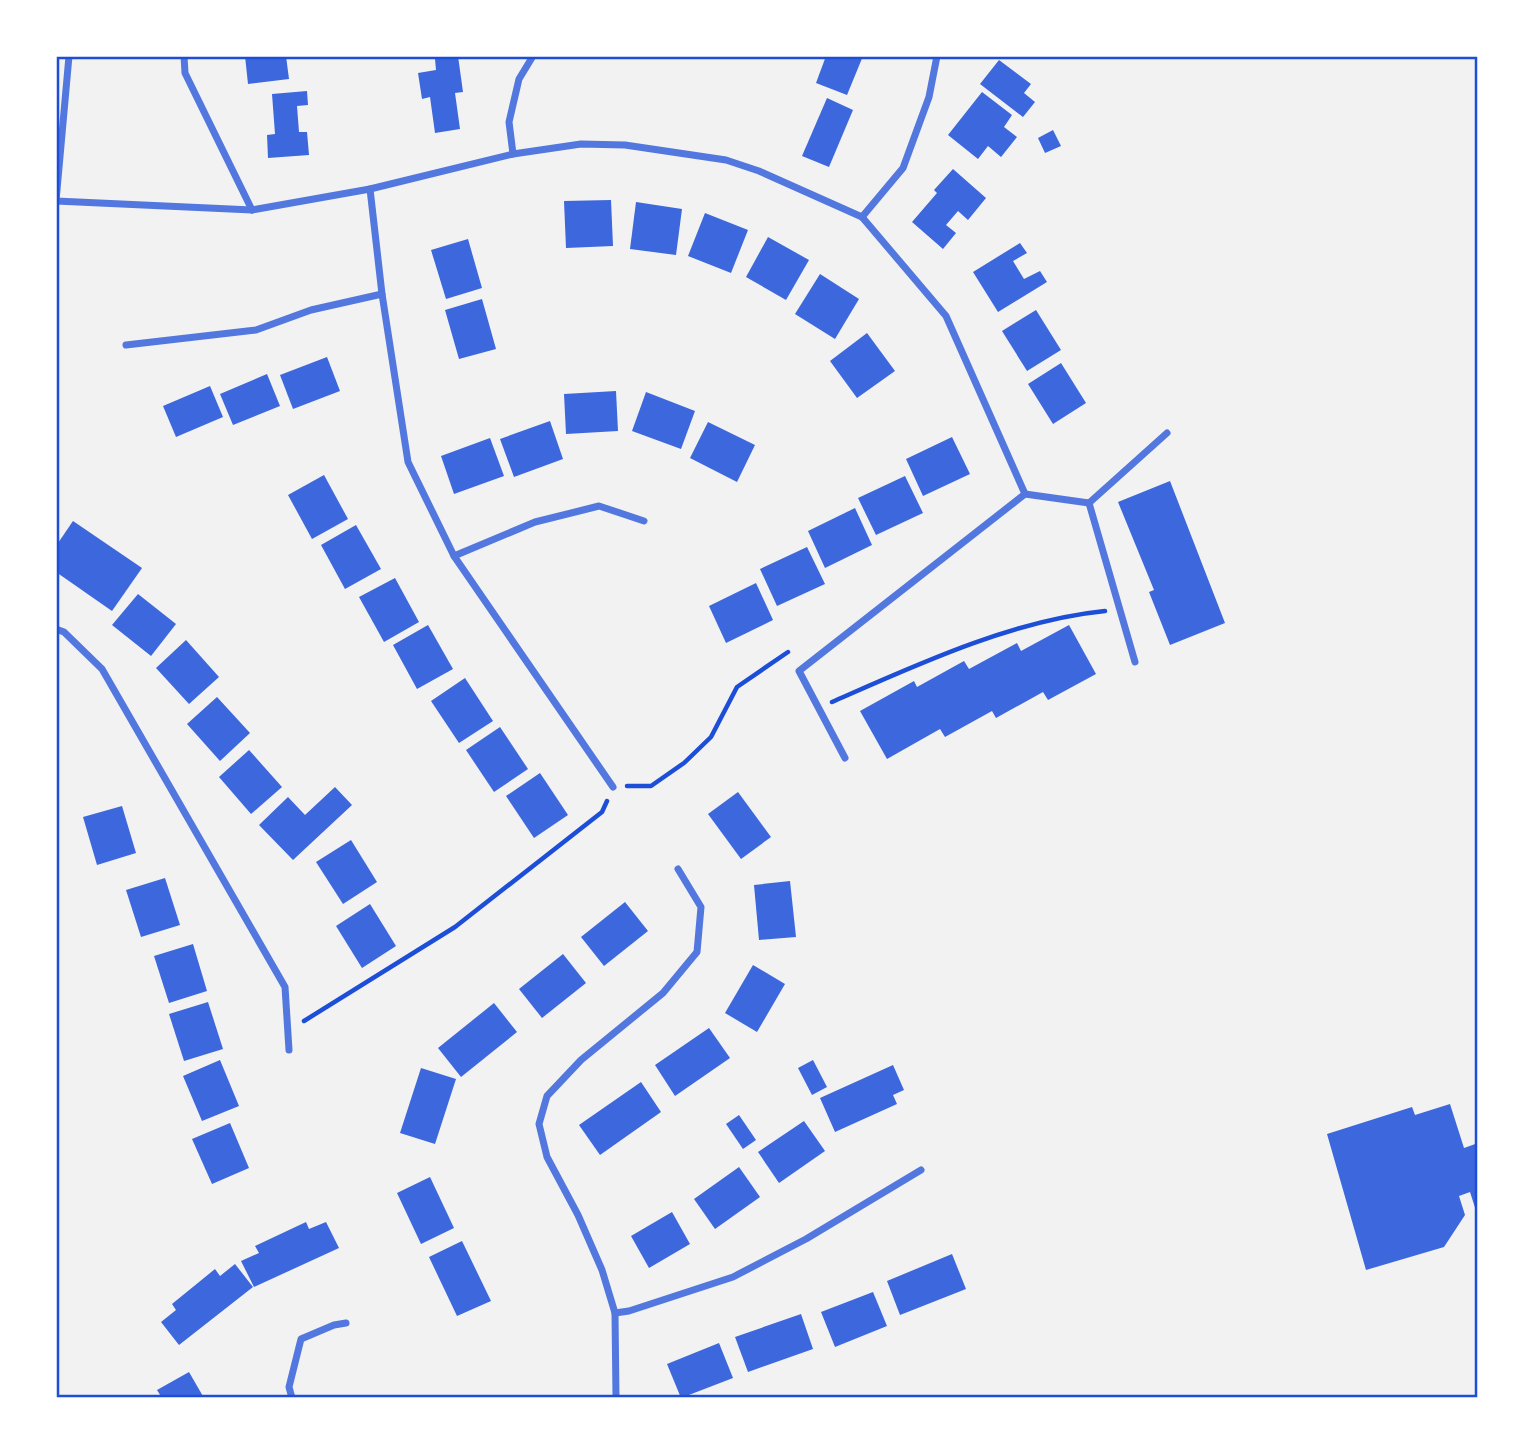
<svg xmlns="http://www.w3.org/2000/svg" width="1534" height="1454" font-family="'Crimson Pro',serif">
<style>
.building{fill:#3d67dc}
.lines{fill:none;stroke-linecap:round;stroke-linejoin:round}
.path{stroke:#1d4ed8;stroke-width:4.5}
.minor{stroke:#5277de;stroke-width:7}
.neatline{fill:none;stroke:#1d4ed8;stroke-width:2.5}
</style>
<rect width="100%" height="100%" fill="#f2f2f2"/>
<g class="building">
<polygon points="245,56 286,56 289,79 248,84"/>
<polygon points="458,56 463,92 455,93 460,129 435,133 430,97 422,99 418,73 436,70 435,59"/>
<polygon points="826,56 863,56 847,95 816,83"/>
<polygon points="999,60 1031,84 1024,93 1035,102 1023,117 980,84"/>
<polygon points="307,91 308,105 297,106 299,132 307,132 309,155 268,158 267,135 275,134 272,94"/>
<polygon points="982,92 1012,115 1004,127 1017,137 1001,157 988,146 978,159 948,135"/>
<polygon points="827,98 853,110 829,167 802,156"/>
<polygon points="1053,130 1061,146 1045,153 1038,138"/>
<polygon points="953,169 986,198 968,220 958,211 946,225 956,233 943,249 912,222 937,193 934,190"/>
<polygon points="611,200 613,246 566,248 564,201"/>
<polygon points="636,202 682,209 676,255 630,249"/>
<polygon points="705,213 748,230 731,273 688,256"/>
<polygon points="768,237 809,260 786,300 746,277"/>
<polygon points="468,239 482,288 446,299 431,250"/>
<polygon points="1020,243 1027,253 1013,261 1024,279 1040,271 1047,282 998,312 973,272"/>
<polygon points="820,274 859,299 835,339 795,314"/>
<polygon points="482,299 496,349 459,359 445,310"/>
<polygon points="1036,310 1061,350 1027,371 1002,331"/>
<polygon points="867,333 895,371 857,398 830,361"/>
<polygon points="327,357 340,391 293,409 280,375"/>
<polygon points="1061,363 1086,403 1053,424 1028,384"/>
<polygon points="267,374 280,406 233,425 220,394"/>
<polygon points="210,386 223,417 176,437 163,406"/>
<polygon points="616,391 618,431 566,434 564,394"/>
<polygon points="646,392 695,411 681,449 632,431"/>
<polygon points="550,421 563,459 514,477 500,439"/>
<polygon points="708,422 755,445 737,482 690,458"/>
<polygon points="952,437 970,474 923,496 906,459"/>
<polygon points="490,438 504,476 454,494 441,456"/>
<polygon points="324,475 348,519 312,539 288,495"/>
<polygon points="905,476 923,513 876,535 858,498"/>
<polygon points="1170,481 1225,623 1170,645 1149,592 1154,590 1118,502"/>
<polygon points="855,508 872,545 825,568 808,531"/>
<polygon points="73,521 142,568 112,611 56,572 56,546"/>
<polygon points="356,525 381,569 345,589 321,545"/>
<polygon points="807,547 825,584 777,606 760,569"/>
<polygon points="395,578 419,622 384,642 359,597"/>
<polygon points="756,583 773,620 726,643 709,606"/>
<polygon points="138,594 176,624 151,656 112,625"/>
<polygon points="428,625 453,669 417,689 393,645"/>
<polygon points="1069,625 1096,674 1048,700 1043,692 996,718 992,711 945,737 940,729 887,759 860,711 914,681 917,687 964,661 969,669 1017,643 1021,651"/>
<polygon points="186,640 219,677 189,704 156,668"/>
<polygon points="465,678 493,721 459,743 431,701"/>
<polygon points="217,697 250,733 220,761 187,724"/>
<polygon points="500,727 528,769 494,792 466,750"/>
<polygon points="249,750 282,787 251,814 219,777"/>
<polygon points="540,773 568,815 534,838 506,796"/>
<polygon points="335,787 352,805 293,860 259,825 288,797 305,815"/>
<polygon points="738,792 771,837 741,859 708,814"/>
<polygon points="122,806 136,853 97,865 83,817"/>
<polygon points="351,840 377,882 343,904 316,862"/>
<polygon points="165,878 180,925 141,937 126,890"/>
<polygon points="790,881 796,937 759,940 754,885"/>
<polygon points="625,902 648,931 604,966 581,937"/>
<polygon points="370,904 396,946 362,968 336,926"/>
<polygon points="193,944 207,991 169,1003 154,956"/>
<polygon points="563,954 586,983 542,1018 519,989"/>
<polygon points="753,965 785,984 757,1032 725,1013"/>
<polygon points="208,1002 223,1049 184,1061 169,1014"/>
<polygon points="494,1003 517,1032 461,1077 438,1048"/>
<polygon points="709,1028 730,1058 675,1096 655,1065"/>
<polygon points="220,1060 239,1106 202,1121 183,1076"/>
<polygon points="813,1060 827,1087 812,1095 798,1068"/>
<polygon points="893,1065 904,1090 893,1095 897,1104 835,1132 820,1098"/>
<polygon points="421,1068 456,1079 435,1144 400,1133"/>
<polygon points="641,1082 661,1112 600,1155 579,1125"/>
<polygon points="1450,1104 1464,1148 1478,1143 1478,1217 1470,1192 1459,1196 1465,1215 1444,1247 1366,1270 1327,1134 1412,1107 1415,1115"/>
<polygon points="739,1115 756,1140 743,1149 726,1124"/>
<polygon points="804,1121 825,1151 779,1183 758,1152"/>
<polygon points="230,1123 249,1168 212,1184 192,1139"/>
<polygon points="739,1167 760,1197 715,1229 694,1199"/>
<polygon points="430,1177 454,1228 421,1244 397,1193"/>
<polygon points="672,1212 690,1244 649,1268 631,1236"/>
<polygon points="306,1222 309,1229 326,1222 339,1248 254,1287 241,1261 259,1253 255,1246"/>
<polygon points="462,1241 491,1301 457,1316 429,1257"/>
<polygon points="952,1254 966,1289 900,1315 887,1281"/>
<polygon points="235,1264 253,1287 179,1345 161,1322 176,1310 172,1304 215,1269 220,1276"/>
<polygon points="873,1292 887,1326 835,1347 821,1312"/>
<polygon points="801,1314 813,1349 748,1372 735,1337"/>
<polygon points="719,1343 733,1378 681,1398 667,1364"/>
<polygon points="189,1372 204,1398 162,1398 157,1390"/>
</g>
<g class="lines">
<g class="path">
<path d="M832,702C916,665 1013,620 1105,611"/>
<polyline points="627,786 651,786 684,763 711,737 737,687 788,652"/>
<polyline points="304,1021 455,927 602,812 607,801"/>
</g>
<g class="minor">
<polyline points="184,56 185,73 252,210"/>
<polyline points="513,154 509,122 519,79 533,56"/>
<polyline points="370,189 382,294 408,462 454,556 613,787"/>
<polyline points="56,201 252,210 370,189 513,154 581,144 625,145 726,160 759,171 862,217 946,316 1025,494 799,671 845,758"/>
<polyline points="56,201 69,56"/>
<polyline points="862,217 903,168 929,97 937,56"/>
<polyline points="126,345 256,330 311,310 382,294"/>
<polyline points="1025,494 1089,503 1135,662"/>
<polyline points="1089,503 1167,433"/>
<polyline points="454,556 535,522 599,506 644,521"/>
<polyline points="56,629 64,632 102,669 285,987 289,1050"/>
<polyline points="615,1313 629,1311 733,1277 806,1239 921,1170"/>
<polyline points="292,1398 289,1387 301,1339 334,1325 346,1323"/>
<polyline points="616,1398 615,1313 602,1270 578,1215 547,1157 539,1124 547,1096 581,1060 663,993 697,952 701,907 678,869"/>
</g>
</g>
<rect width="1534" height="1454" fill="none" stroke="#ffffff" stroke-width="116"/>
<rect x="58" y="58" width="1418" height="1338" class="neatline"/>
</svg>
